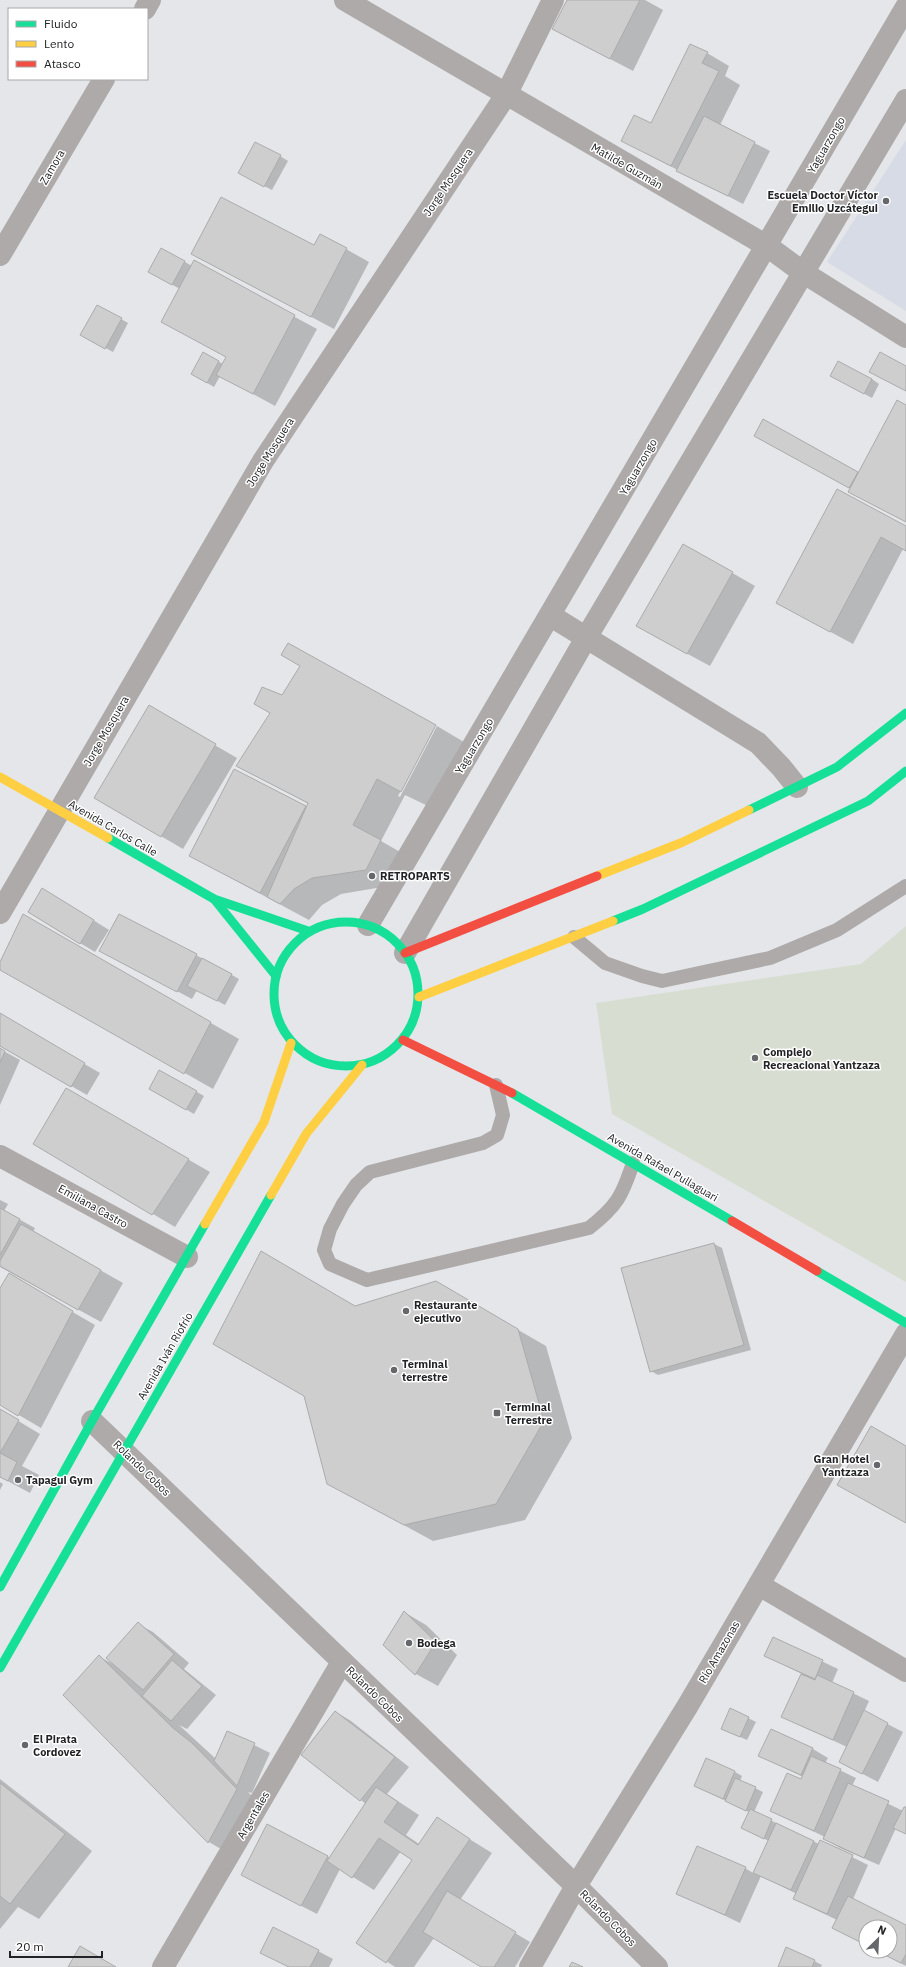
<svg xmlns="http://www.w3.org/2000/svg" width="906" height="1967" font-family="'IBM Plex Sans',sans-serif">
<style>
.built{fill:#d7dbe5}
.green{fill:#d7ded1}
.shadow{fill:#0003}
.building{fill:#cfcecf;stroke:#ababab}
.lines{fill:none;stroke-linecap:round;stroke-linejoin:round}
.lane{stroke:#aeaaa9;stroke-width:14}
.street{stroke:#aeaaa9;stroke-width:22}
.fast{stroke:#16e098;stroke-width:9}
.slow{stroke:#ffcf43;stroke-width:9}
.jam{stroke:#f24e42;stroke-width:9}
.poi-dot{fill:#66676a;stroke:#fff;stroke-width:1.5}
.labels{text-anchor:middle;dominant-baseline:central;stroke-width:3;stroke-linejoin:round;paint-order:stroke}
.street-label{font-size:11px;fill:#222326;stroke:#fff}
.poi-label{font-size:11px;font-weight:bold;fill:#222326;stroke:#fff;text-anchor:start}
</style>
<rect width="100%" height="100%" fill="#e4e6e9"/>
<polygon class="built" points="906,140 906,311 827,262"/>
<polygon class="green" points="906,926 906,1282 612,1114 596,1003 861,964"/>
<g class="shadow">
<polygon points="568,0 645,0 663,10 633,71 553,29"/>
<polygon points="707,53 729,66 725,76 740,85 720,125 770,151 743,204 645,153 651,124"/>
<polygon points="280,156 288,161 272,190 247,177"/>
<polygon points="321,235 369,262 334,329 193,254 314,247"/>
<polygon points="162,249 192,266 194,262 317,329 275,406 220,376 214,387 192,374 203,353 223,364 227,357 180,289 149,272"/>
<polygon points="121,319 128,323 113,352 89,339"/>
<polygon points="831,376 872,379 879,384 872,398"/>
<polygon points="906,406 906,522 851,489 770,444 763,420 859,473"/>
<polygon points="837,490 906,527 906,551 903,549 853,644 799,615"/>
<polygon points="684,545 755,586 710,666 660,639"/>
<polygon points="283,697 435,725 398,796 400,797 437,726 464,742 430,807 405,795 381,841 409,857 394,885 341,894 322,905 309,920 190,856 235,770 308,808 309,804 238,766"/>
<polygon points="149,707 237,758 183,849 96,798"/>
<polygon points="58,898 109,930 95,952 80,943"/>
<polygon points="23,916 239,1039 213,1089 0,968 0,965"/>
<polygon points="196,955 239,979 225,1005 197,990 192,999 116,959"/>
<polygon points="0,1015 100,1073 87,1095 0,1045"/>
<polygon points="0,1049 20,1060 0,1105"/>
<polygon points="159,1071 204,1096 194,1114 150,1089"/>
<polygon points="66,1089 210,1172 175,1227 35,1144"/>
<polygon points="0,1200 8,1204 4,1211 35,1228 33,1232 123,1283 101,1322 0,1267"/>
<polygon points="714,1244 722,1248 751,1350 658,1375 651,1371 622,1269"/>
<polygon points="9,1275 95,1325 41,1428 0,1404 0,1290"/>
<polygon points="436,1282 546,1346 572,1438 525,1520 433,1541 356,1499 356,1307"/>
<polygon points="0,1410 40,1434 22,1466 39,1475 30,1493 0,1477"/>
<polygon points="0,1482 3,1484 0,1490"/>
<polygon points="404,1612 426,1625 457,1655 438,1686 416,1674 385,1645"/>
<polygon points="138,1624 153,1632 189,1663 184,1669 216,1695 187,1729 179,1725 216,1759 228,1732 270,1753 252,1793 248,1792 258,1802 231,1855 209,1842 64,1695 100,1657 113,1664"/>
<polygon points="773,1638 838,1669 832,1683 869,1701 864,1712 903,1732 878,1782 840,1762 847,1747 783,1717 802,1674 766,1656"/>
<polygon points="336,1712 351,1721 409,1767 387,1794 419,1815 406,1835 419,1844 437,1819 492,1853 460,1900 530,1942 515,1967 483,1967 434,1938 414,1967 395,1967 358,1942 413,1860 401,1851 374,1890 340,1869 317,1914 257,1883 267,1825 330,1858 366,1804 302,1755"/>
<polygon points="748,1718 756,1722 747,1740 729,1732"/>
<polygon points="813,1749 828,1758 825,1763 856,1778 852,1786 903,1811 906,1808 906,1834 896,1828 879,1865 840,1848 825,1839 825,1837 771,1811 803,1777 760,1756"/>
<polygon points="735,1772 742,1776 740,1781 763,1792 754,1812 819,1844 820,1841 868,1865 853,1899 906,1926 906,1966 877,1951 890,1951 890,1927 866,1927 866,1945 833,1928 837,1920 810,1907 795,1899 797,1894 761,1876 740,1923 677,1893 745,1868 753,1873 769,1841 742,1828 749,1812 695,1786"/>
<polygon points="0,1779 92,1851 39,1919 18,1907 0,1929"/>
<polygon points="318,1951 333,1959 329,1967 289,1967 277,1961"/>
<polygon points="814,1961 822,1965 821,1967 779,1967"/>
</g>
<g class="building">
<polygon points="567,0 640,0 610,59 552,29"/>
<polygon points="690,44 708,52 702,63 719,71 671,166 621,141 634,115 651,123"/>
<polygon points="704,116 755,142 728,196 676,171"/>
<polygon points="255,142 281,155 264,187 238,173"/>
<polygon points="221,197 314,245 320,234 347,248 311,317 191,254"/>
<polygon points="161,248 185,261 172,285 148,272"/>
<polygon points="194,260 295,315 253,394 216,375 226,357 161,322"/>
<polygon points="97,305 122,318 105,349 80,335"/>
<polygon points="203,352 219,361 207,383 191,374"/>
<polygon points="880,352 906,366 906,391 869,372"/>
<polygon points="838,361 872,379 864,394 830,376"/>
<polygon points="897,400 906,405 906,522 848,492"/>
<polygon points="763,419 858,472 849,488 754,436"/>
<polygon points="837,489 906,526 906,551 881,537 830,632 776,603"/>
<polygon points="683,544 733,572 687,654 636,626"/>
<polygon points="288,643 436,725 401,792 377,779 353,825 381,840 366,870 312,878 294,889 280,904 267,897 308,803 236,766 270,713 254,704 262,687 282,695 300,666 281,655"/>
<polygon points="149,705 216,744 161,837 94,798"/>
<polygon points="234,769 306,806 260,893 189,856"/>
<polygon points="42,888 94,920 80,944 28,912"/>
<polygon points="23,914 211,1022 184,1074 0,970 0,962"/>
<polygon points="119,914 197,954 177,992 99,951"/>
<polygon points="202,958 232,974 217,1001 187,986"/>
<polygon points="0,1013 85,1063 71,1087 0,1046"/>
<polygon points="0,1048 5,1051 0,1063"/>
<polygon points="159,1070 197,1091 186,1110 149,1089"/>
<polygon points="66,1088 189,1159 152,1215 33,1144"/>
<polygon points="0,1208 20,1219 0,1255"/>
<polygon points="21,1224 101,1270 78,1310 0,1266 0,1261"/>
<polygon points="714,1243 744,1345 650,1372 621,1268"/>
<polygon points="261,1251 355,1306 436,1281 518,1329 544,1421 496,1504 404,1525 327,1484 304,1396 213,1344"/>
<polygon points="9,1273 73,1311 18,1416 0,1405 0,1288"/>
<polygon points="0,1409 19,1420 0,1453 17,1462 8,1481 0,1477"/>
<polygon points="871,1426 906,1446 906,1523 837,1485"/>
<polygon points="404,1611 436,1642 415,1675 383,1645"/>
<polygon points="138,1622 174,1654 143,1690 106,1658"/>
<polygon points="773,1637 823,1660 815,1679 764,1656"/>
<polygon points="99,1655 173,1728 192,1743 237,1789 208,1843 63,1695"/>
<polygon points="172,1660 202,1686 171,1721 142,1696"/>
<polygon points="801,1674 815,1680 817,1675 854,1692 833,1740 781,1717"/>
<polygon points="730,1708 749,1717 740,1737 721,1729"/>
<polygon points="864,1710 888,1723 862,1774 839,1762"/>
<polygon points="335,1711 395,1757 360,1801 301,1755"/>
<polygon points="771,1729 813,1748 801,1775 758,1756"/>
<polygon points="227,1731 255,1743 237,1786 214,1761"/>
<polygon points="811,1756 841,1769 814,1831 770,1811 787,1773 801,1779"/>
<polygon points="706,1758 735,1771 723,1799 694,1786"/>
<polygon points="735,1778 756,1787 746,1811 725,1801"/>
<polygon points="0,1783 65,1834 10,1904 0,1896"/>
<polygon points="848,1783 889,1801 864,1858 823,1839"/>
<polygon points="376,1787 398,1802 384,1822 418,1845 437,1817 470,1839 386,1963 356,1943 412,1860 379,1838 352,1878 327,1861"/>
<polygon points="904,1807 906,1807 906,1834 893,1828"/>
<polygon points="750,1809 772,1819 764,1839 741,1828"/>
<polygon points="776,1823 814,1841 791,1890 753,1873"/>
<polygon points="267,1824 328,1856 301,1906 241,1875"/>
<polygon points="820,1840 853,1855 827,1914 793,1899"/>
<polygon points="697,1846 746,1867 725,1915 676,1894"/>
<polygon points="447,1891 516,1932 494,1967 481,1967 423,1932"/>
<polygon points="848,1896 906,1925 906,1954 901,1963 877,1951 890,1951 890,1927 866,1927 866,1945 832,1928"/>
<polygon points="273,1927 319,1950 310,1967 289,1967 260,1953"/>
<polygon points="80,1946 116,1967 68,1967"/>
<polygon points="786,1947 815,1960 812,1967 778,1967"/>
<polygon points="572,1962 583,1967 569,1967"/>
</g>
<g class="lines">
<g class="lane">
<polyline points="574,937 605,963 642,976 662,981 770,958 837,930 906,886"/>
<path d="M496,1085L503,1115L497,1135L483,1143L370,1172L356,1185L343,1204L330,1229L324,1250L330,1264L367,1280L589,1228C617,1206 622,1196 633,1163"/>
</g>
<g class="street">
<polyline points="345,0 767,246 804,273 906,337"/>
<polyline points="145,9 150,0"/>
<polyline points="0,255 104,79"/>
<polyline points="551,616 758,743 781,767 797,787"/>
<polyline points="0,913 263,461 506,95 553,0"/>
<polyline points="368,925 906,7"/>
<polyline points="405,953 586,638 906,100"/>
<polyline points="0,1156 187,1257"/>
<polyline points="92,1421 576,1886 657,1967"/>
<polyline points="759,1585 906,1671"/>
<polyline points="163,1967 342,1662"/>
<polyline points="530,1967 576,1886 687,1707 906,1334"/>
</g>
<g class="fast">
<polyline points="749,810 837,767 906,713"/>
<polyline points="108,838 214,899 308,931"/>
<polyline points="214,899 276,976"/>
<polyline points="613,921 643,909 868,801 906,771"/>
<circle cx="346" cy="994" r="72"/>
<polyline points="512,1093 732,1221"/>
<polyline points="817,1271 906,1323"/>
<polyline points="0,1587 92,1421 205,1224"/>
<polyline points="0,1668 271,1195"/>
</g>
<g class="slow">
<polyline points="0,777 108,838"/>
<polyline points="597,876 683,842 749,810"/>
<polyline points="419,997 613,921"/>
<polyline points="271,1195 306,1134 362,1065"/>
<polyline points="205,1224 264,1122 291,1043"/>
</g>
<g class="jam">
<polyline points="405,953 597,876"/>
<polyline points="403,1040 512,1093"/>
<polyline points="732,1221 817,1271"/>
</g>
</g>
<g class="poi-dot">
<circle cx="886" cy="201" r="4"/>
<circle cx="372" cy="876" r="4"/>
<circle cx="755" cy="1058" r="4"/>
<circle cx="406" cy="1311" r="4"/>
<circle cx="394" cy="1370" r="4"/>
<rect x="493" y="1409" width="8" height="8" rx="2"/>
<circle cx="877" cy="1465" r="4"/>
<circle cx="18" cy="1480" r="4"/>
<circle cx="409" cy="1643" r="4"/>
<circle cx="25" cy="1745" r="4"/>
</g>
<g class="labels">
<g class="street-label">
<text transform="translate(826 145) rotate(-60)">Yaguarzongo</text>
<text transform="translate(627 166) rotate(30)">Matilde Guzmán</text>
<text transform="translate(52 167) rotate(-60)">Zamora</text>
<text transform="translate(448 182) rotate(-56)">Jorge Mosquera</text>
<text transform="translate(270 452) rotate(-58)">Jorge Mosquera</text>
<text transform="translate(638 467) rotate(-60)">Yaguarzongo</text>
<text transform="translate(106 731) rotate(-60)">Jorge Mosquera</text>
<text transform="translate(474 746) rotate(-59)">Yaguarzongo</text>
<text transform="translate(113 828) rotate(30)">Avenida Carlos Calle</text>
<text transform="translate(663 1167) rotate(30)">Avenida Rafael Pullaguari</text>
<text transform="translate(93 1206) rotate(29)">Emiliana Castro</text>
<text transform="translate(165 1356) rotate(-60)">Avenida Iván Riofrío</text>
<text transform="translate(142 1468) rotate(44)">Rolando Cobos</text>
<text transform="translate(719 1652) rotate(-60)">Río Amazonas</text>
<text transform="translate(375 1694) rotate(44)">Rolando Cobos</text>
<text transform="translate(253 1815) rotate(-60)">Argentales</text>
<text transform="translate(608 1918) rotate(45)">Rolando Cobos</text>
</g>
<g class="poi-label">
<text x="878" y="195" text-anchor="end">Escuela Doctor Víctor<tspan x="878" dy="13">Emilio Uzcátegui</tspan></text>
<text x="380" y="876">RETROPARTS</text>
<text x="763" y="1052">Complejo<tspan x="763" dy="13">Recreacional Yantzaza</tspan></text>
<text x="414" y="1305">Restaurante<tspan x="414" dy="13">ejecutivo</tspan></text>
<text x="402" y="1364">Terminal<tspan x="402" dy="13">terrestre</tspan></text>
<text x="505" y="1407">Terminal<tspan x="505" dy="13">Terrestre</tspan></text>
<text x="869" y="1459" text-anchor="end">Gran Hotel<tspan x="869" dy="13">Yantzaza</tspan></text>
<text x="26" y="1480">Tapagui Gym</text>
<text x="417" y="1643">Bodega</text>
<text x="33" y="1739">El Pirata<tspan x="33" dy="13">Cordovez</tspan></text>
</g>
</g>
<rect x="8" y="8" width="140" height="72" fill="#ffffff" stroke="#a7a7a8"/>
<rect x="16" y="21" width="20" height="6" fill="#16e098" stroke="#a7a7a8"/>
<text x="44" y="28" font-size="12" fill="#222326">Fluido</text>
<rect x="16" y="41" width="20" height="6" fill="#ffcf43" stroke="#a7a7a8"/>
<text x="44" y="48" font-size="12" fill="#222326">Lento</text>
<rect x="16" y="61" width="20" height="6" fill="#f24e42" stroke="#a7a7a8"/>
<text x="44" y="68" font-size="12" fill="#222326">Atasco</text>
<g transform="translate(878 1939) rotate(24)"><circle r="19" fill="#ffffff" stroke="#a7a7a8"/>
<path d="M0-3L7 15L0 10L-7 15Z" fill="#66676a"/>
<text y="-6" font-size="11" font-weight="bold" text-anchor="middle" fill="#222326">N</text>
</g>
<path d="M10 1951v6h92v-6" fill="none" stroke="#222326" stroke-width="2"/>
<text x="16" y="1951" font-size="12" fill="#222326" stroke="#ffffff" stroke-width="3" paint-order="stroke">20 m</text>
</svg>
